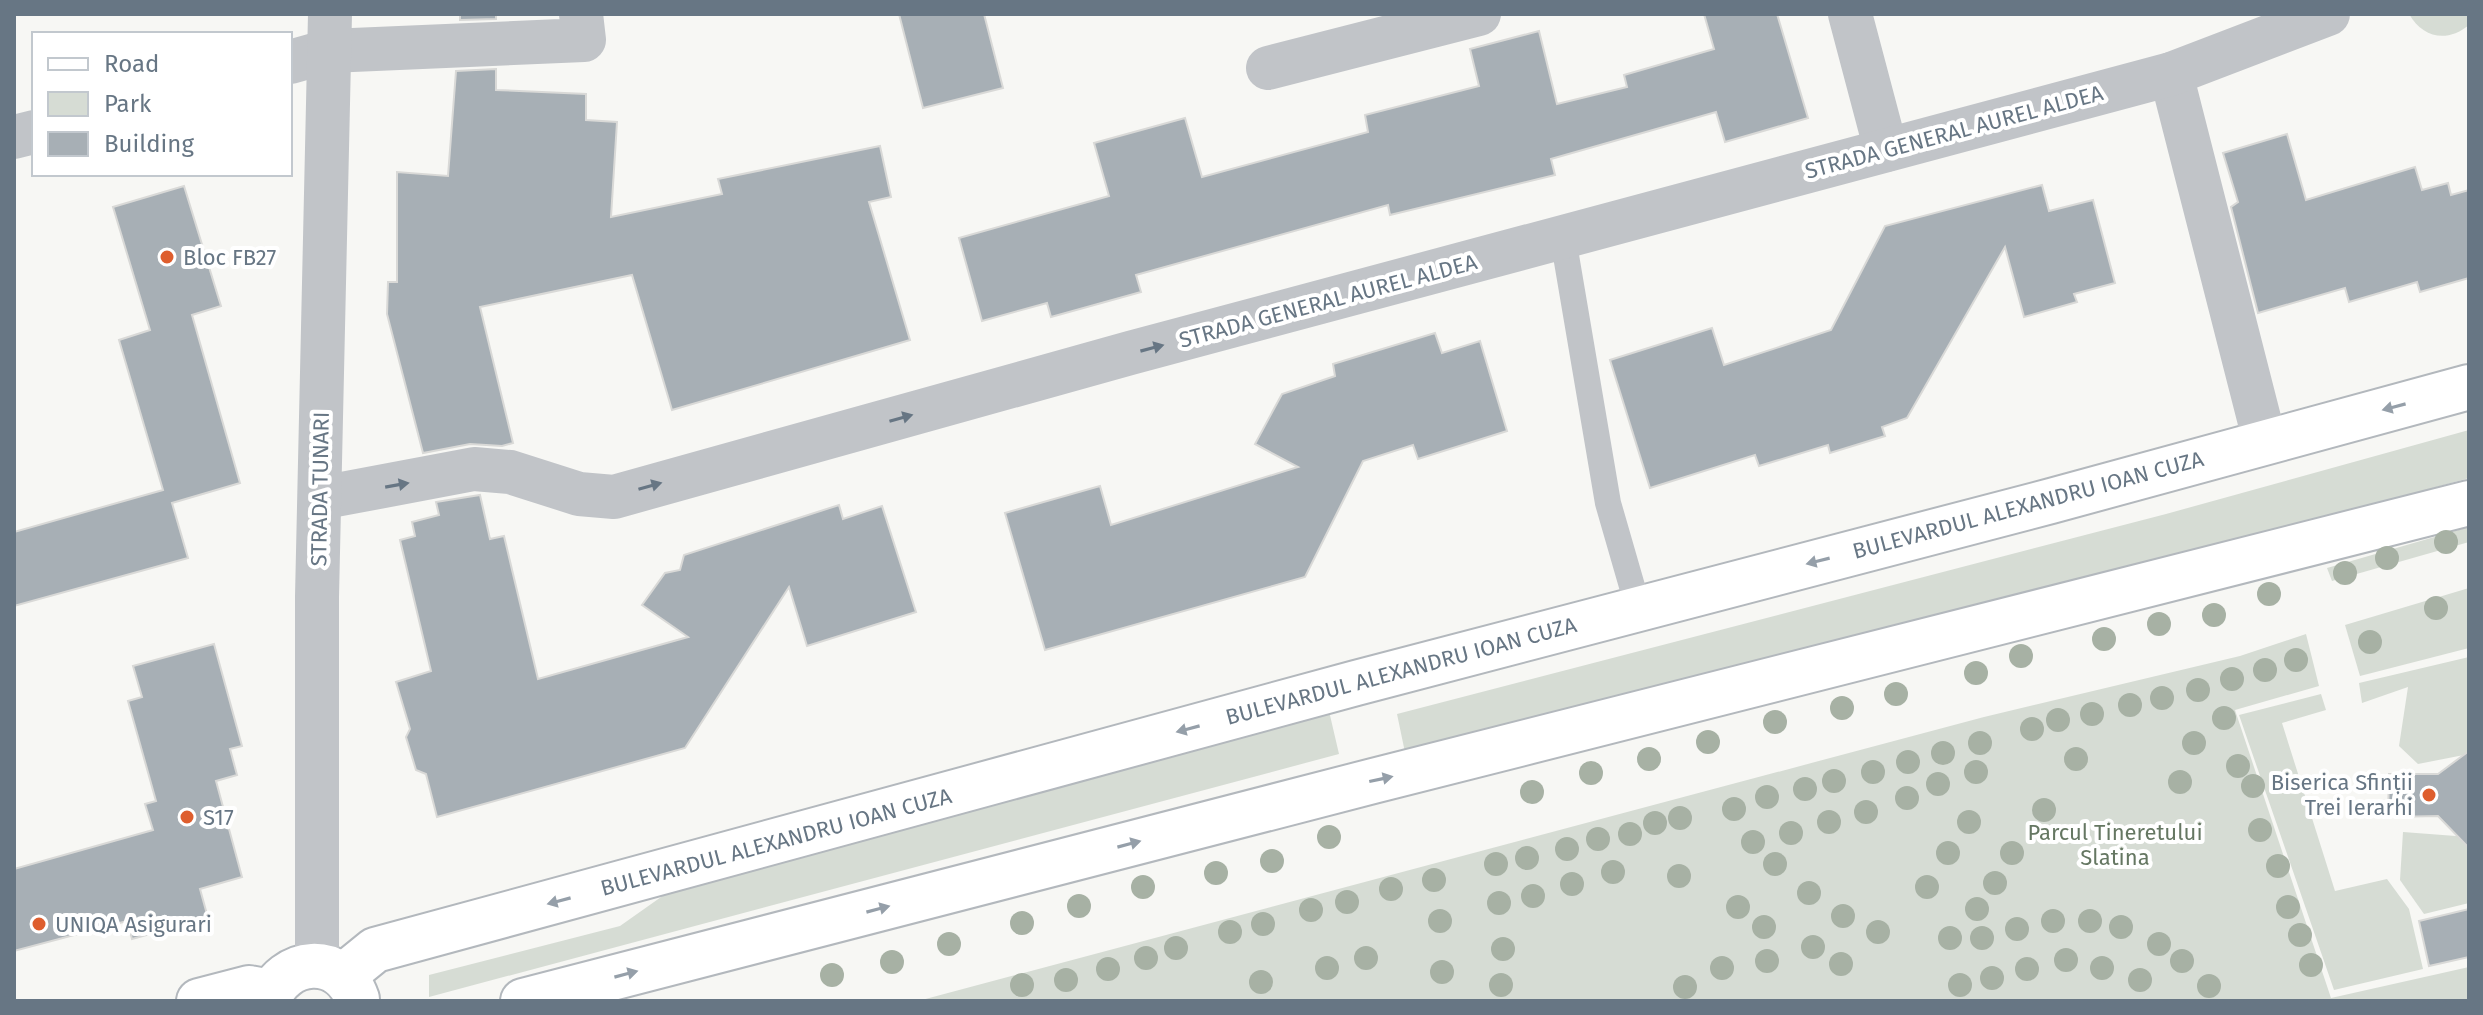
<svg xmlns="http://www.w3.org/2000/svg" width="2483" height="1015" font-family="'Fira Sans',sans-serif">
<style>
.green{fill:#d6dcd4}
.building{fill:#a7afb5;stroke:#d9d9d7;stroke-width:2}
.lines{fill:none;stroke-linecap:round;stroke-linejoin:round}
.secondary-casing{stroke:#b3b8bd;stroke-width:48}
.service{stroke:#c1c4c8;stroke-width:26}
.minor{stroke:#c1c4c8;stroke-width:44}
.secondary{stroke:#fff;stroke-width:44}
.tree{fill:#a7b1a4}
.oneway{fill:#677684}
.oneway2{fill:#959fa9}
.poi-dot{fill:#de5e2e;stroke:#fff;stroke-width:3}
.labels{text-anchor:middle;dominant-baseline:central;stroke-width:8;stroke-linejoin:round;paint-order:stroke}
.street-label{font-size:22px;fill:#677684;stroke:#fff}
.poi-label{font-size:22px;fill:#677684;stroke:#fff;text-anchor:start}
.park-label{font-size:22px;fill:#657762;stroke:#fff}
</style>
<rect width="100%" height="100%" fill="#f7f7f4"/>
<g class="green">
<path d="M2409,14H2469V25C2447,43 2423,38 2409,14Z"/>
<polygon points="2469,430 2469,478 1935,626 1407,762 1397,714 2166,514"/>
<polygon points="2469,527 2469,542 2332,581 2327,568"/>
<polygon points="2469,588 2469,648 2360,676 2345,625"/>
<polygon points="2306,634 2319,686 2235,710 2331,998 2469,967 2469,1001 918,1001 1984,717 2240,656"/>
<polygon points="2469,657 2469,754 2418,764 2399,746 2408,687 2362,703 2359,683"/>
<polygon points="2321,694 2326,710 2282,723 2335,891 2387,879 2409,909 2423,969 2334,990 2239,715"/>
<polygon points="1329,711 1339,754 429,997 429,975 620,926 671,890"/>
<polygon points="2403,832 2469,837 2469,903 2424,914 2400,880"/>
</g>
<g class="building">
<polygon points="460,14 496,14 496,19 460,20"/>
<polygon points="899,14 984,14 1003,88 923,108"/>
<polygon points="1704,14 1777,14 1808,118 1725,142 1716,112 1551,159 1555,175 1390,215 1388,205 1136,275 1141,292 1051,317 1047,303 982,321 959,238 1109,196 1094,143 1185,118 1202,177 1368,132 1365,115 1479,86 1470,49 1539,31 1557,104 1627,87 1624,75 1714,49"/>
<polygon points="496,69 496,90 586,94 586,120 617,122 611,217 722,194 718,179 880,146 891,197 869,202 910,340 672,410 632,275 480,307 513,443 502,446 470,444 423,453 387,314 388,282 397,282 397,172 448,176 456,71"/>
<polygon points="2287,134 2306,200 2415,167 2422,190 2448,183 2451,195 2469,190 2469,278 2420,292 2417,282 2349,302 2345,288 2258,313 2231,207 2238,202 2223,153"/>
<polygon points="2042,185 2049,211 2093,200 2115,283 2074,294 2077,302 2024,317 2005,247 1907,418 1882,427 1885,436 1830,453 1828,445 1759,466 1755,455 1650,488 1610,360 1712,328 1724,365 1831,330 1885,226"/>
<polygon points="184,186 221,306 192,315 240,483 172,503 188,558 14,606 14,532 163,490 119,340 150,330 113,207"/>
<polygon points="1435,333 1442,353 1480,341 1507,431 1418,459 1413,445 1363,461 1305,577 1045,650 1005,513 1100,486 1111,525 1298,467 1255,444 1282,394 1335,376 1333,364"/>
<polygon points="480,495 490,539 504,536 538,679 688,637 642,605 665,573 680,570 684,555 839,505 843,519 882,506 916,612 807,646 789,587 685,748 437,817 426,774 416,770 406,737 410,729 396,682 431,671 400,540 415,536 412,522 439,515 436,502"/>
<polygon points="214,644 242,746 230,749 237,775 216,781 242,877 200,889 208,918 132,939 127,921 14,951 14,869 153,830 145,804 156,801 128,701 142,697 133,666"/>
<polygon points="2469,751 2469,848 2438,816 2388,817 2389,774 2438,774"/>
<polygon points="2469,909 2469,957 2429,966 2419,921"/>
</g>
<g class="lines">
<g class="secondary-casing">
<g id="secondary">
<polyline points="343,976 375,950 1356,683 2051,501 2469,387"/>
<polyline points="199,1001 249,988 271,992"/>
<path d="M268,1001C283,957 341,952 357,999"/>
<polyline points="523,1001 1373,781 2469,503"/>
</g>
</g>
<polyline class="service" points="1563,238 1608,503 1638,607"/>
<g class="minor">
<polyline points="1850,14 1886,150"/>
<polyline points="290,62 329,51 584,40 581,14"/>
<polyline points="1268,68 1479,14"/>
<polyline points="2171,74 2265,442"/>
<polyline points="14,137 34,132"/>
<polyline points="320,498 474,469 510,472 579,494 614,497 1130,353 2171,74 2328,14"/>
<polyline points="317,965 317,597 330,14"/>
</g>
<use href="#secondary" class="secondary"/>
</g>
<g class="tree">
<circle cx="2446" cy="542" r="12"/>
<circle cx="2387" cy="558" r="12"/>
<circle cx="2345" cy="573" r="12"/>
<circle cx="2269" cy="594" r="12"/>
<circle cx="2436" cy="608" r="12"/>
<circle cx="2214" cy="615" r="12"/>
<circle cx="2159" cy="624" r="12"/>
<circle cx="2104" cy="639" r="12"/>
<circle cx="2370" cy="642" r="12"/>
<circle cx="2021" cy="656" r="12"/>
<circle cx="2296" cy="660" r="12"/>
<circle cx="2265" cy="670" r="12"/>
<circle cx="1976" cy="673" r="12"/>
<circle cx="2232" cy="679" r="12"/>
<circle cx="2198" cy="690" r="12"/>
<circle cx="1896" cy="694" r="12"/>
<circle cx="2162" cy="698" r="12"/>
<circle cx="2130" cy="705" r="12"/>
<circle cx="1842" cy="708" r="12"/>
<circle cx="2092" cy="714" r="12"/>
<circle cx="2224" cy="718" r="12"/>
<circle cx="2058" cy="720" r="12"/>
<circle cx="1775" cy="722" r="12"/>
<circle cx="2032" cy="729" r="12"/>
<circle cx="1708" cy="742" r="12"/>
<circle cx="1980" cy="743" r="12"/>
<circle cx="2194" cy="743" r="12"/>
<circle cx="1943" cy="753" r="12"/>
<circle cx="1649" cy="759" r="12"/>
<circle cx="2076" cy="759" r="12"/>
<circle cx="1908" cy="762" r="12"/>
<circle cx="2238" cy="766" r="12"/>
<circle cx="1873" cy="772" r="12"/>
<circle cx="1976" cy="772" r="12"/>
<circle cx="1591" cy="773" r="12"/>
<circle cx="1834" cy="781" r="12"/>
<circle cx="2180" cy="782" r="12"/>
<circle cx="1938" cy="784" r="12"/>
<circle cx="2253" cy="786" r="12"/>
<circle cx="1805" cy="789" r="12"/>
<circle cx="1532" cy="792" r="12"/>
<circle cx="1767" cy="797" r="12"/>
<circle cx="1907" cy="798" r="12"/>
<circle cx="1734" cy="809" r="12"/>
<circle cx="2044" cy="810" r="12"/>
<circle cx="1866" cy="812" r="12"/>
<circle cx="1680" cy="818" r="12"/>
<circle cx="1829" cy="822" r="12"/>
<circle cx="1969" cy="822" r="12"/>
<circle cx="1655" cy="823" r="12"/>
<circle cx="2260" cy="830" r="12"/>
<circle cx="1791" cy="833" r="12"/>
<circle cx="1630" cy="834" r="12"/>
<circle cx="1329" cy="837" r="12"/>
<circle cx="1598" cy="839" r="12"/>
<circle cx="1753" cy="842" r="12"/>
<circle cx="1567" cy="849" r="12"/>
<circle cx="1948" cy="853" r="12"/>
<circle cx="2012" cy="853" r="12"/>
<circle cx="1527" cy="858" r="12"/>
<circle cx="1272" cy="861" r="12"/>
<circle cx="1496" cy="864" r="12"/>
<circle cx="1775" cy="864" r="12"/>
<circle cx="2278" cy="866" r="12"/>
<circle cx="1613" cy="872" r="12"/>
<circle cx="1216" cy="873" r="12"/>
<circle cx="1679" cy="876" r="12"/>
<circle cx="1434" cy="880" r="12"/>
<circle cx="1995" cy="883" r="12"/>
<circle cx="1572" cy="884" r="12"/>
<circle cx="1143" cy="887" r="12"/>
<circle cx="1927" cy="887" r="12"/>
<circle cx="1391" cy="889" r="12"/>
<circle cx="1809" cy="893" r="12"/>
<circle cx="1533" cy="896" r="12"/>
<circle cx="1347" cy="902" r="12"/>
<circle cx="1499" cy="903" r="12"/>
<circle cx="1079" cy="906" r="12"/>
<circle cx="1738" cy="907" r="12"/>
<circle cx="2288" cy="907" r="12"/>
<circle cx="1977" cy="909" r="12"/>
<circle cx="1311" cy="910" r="12"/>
<circle cx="1843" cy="916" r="12"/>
<circle cx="1440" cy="921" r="12"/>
<circle cx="2053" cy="921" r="12"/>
<circle cx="2090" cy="921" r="12"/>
<circle cx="1022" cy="923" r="12"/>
<circle cx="1263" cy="924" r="12"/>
<circle cx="1764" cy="927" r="12"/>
<circle cx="2121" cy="927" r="12"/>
<circle cx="2017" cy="929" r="12"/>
<circle cx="1230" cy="932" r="12"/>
<circle cx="1878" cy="932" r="12"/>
<circle cx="2300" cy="935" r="12"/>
<circle cx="1950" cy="938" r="12"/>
<circle cx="1982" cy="938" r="12"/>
<circle cx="949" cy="944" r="12"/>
<circle cx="2159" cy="944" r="12"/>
<circle cx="1813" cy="947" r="12"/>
<circle cx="1176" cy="948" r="12"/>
<circle cx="1503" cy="949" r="12"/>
<circle cx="1146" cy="958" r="12"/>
<circle cx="1366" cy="958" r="12"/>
<circle cx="2066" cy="960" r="12"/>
<circle cx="1767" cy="961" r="12"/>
<circle cx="2182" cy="961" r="12"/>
<circle cx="892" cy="962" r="12"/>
<circle cx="1841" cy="964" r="12"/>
<circle cx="2311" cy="965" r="12"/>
<circle cx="1327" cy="968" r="12"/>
<circle cx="1722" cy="968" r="12"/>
<circle cx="2102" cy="968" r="12"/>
<circle cx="1108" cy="969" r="12"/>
<circle cx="2027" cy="969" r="12"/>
<circle cx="1442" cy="972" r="12"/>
<circle cx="832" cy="975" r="12"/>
<circle cx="1992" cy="978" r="12"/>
<circle cx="1066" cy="980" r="12"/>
<circle cx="2140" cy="980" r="12"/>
<circle cx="1261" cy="982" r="12"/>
<circle cx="1022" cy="985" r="12"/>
<circle cx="1501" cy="985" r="12"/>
<circle cx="1960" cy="985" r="12"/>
<circle cx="2209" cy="986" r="12"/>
<circle cx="1685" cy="987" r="12"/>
</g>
<defs><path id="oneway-solid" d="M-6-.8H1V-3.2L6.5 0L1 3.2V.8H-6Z" transform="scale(2)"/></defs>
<g class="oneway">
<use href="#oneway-solid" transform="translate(1152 348) rotate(-15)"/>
<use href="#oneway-solid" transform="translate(901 418) rotate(-16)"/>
<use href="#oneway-solid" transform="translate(397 485) rotate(-10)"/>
<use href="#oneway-solid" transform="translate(650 486) rotate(-16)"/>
</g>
<g class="oneway2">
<use href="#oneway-solid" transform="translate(2394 407) rotate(165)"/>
<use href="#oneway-solid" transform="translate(1818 561) rotate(166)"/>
<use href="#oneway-solid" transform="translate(1188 729) rotate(165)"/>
<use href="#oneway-solid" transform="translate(1381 779) rotate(-12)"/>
<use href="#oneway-solid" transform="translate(1129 844) rotate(-15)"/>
<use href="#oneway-solid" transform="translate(559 901) rotate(165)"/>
<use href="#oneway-solid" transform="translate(878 909) rotate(-15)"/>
<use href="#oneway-solid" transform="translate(626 974) rotate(-15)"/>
</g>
<g class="poi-dot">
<circle cx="167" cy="257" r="8"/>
<circle cx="2429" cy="795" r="8"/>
<circle cx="187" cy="817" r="8"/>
<circle cx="39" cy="924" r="8"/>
</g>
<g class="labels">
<g class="street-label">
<text transform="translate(1954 132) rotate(-15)">STRADA GENERAL AUREL ALDEA</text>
<text transform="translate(1328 301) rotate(-15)">STRADA GENERAL AUREL ALDEA</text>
<text transform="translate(320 489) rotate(-89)">STRADA TUNARI</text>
<text transform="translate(2028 505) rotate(-15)">BULEVARDUL ALEXANDRU IOAN CUZA</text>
<text transform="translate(1401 671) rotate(-15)">BULEVARDUL ALEXANDRU IOAN CUZA</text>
<text transform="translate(776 842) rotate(-15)">BULEVARDUL ALEXANDRU IOAN CUZA</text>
</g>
<g class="poi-label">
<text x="183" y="257">Bloc FB27</text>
<text x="2413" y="782" text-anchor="end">Biserica Sfinții<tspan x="2413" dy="25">Trei Ierarhi</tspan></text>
<text x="203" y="817">S17</text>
<text x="55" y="924">UNIQA Asigurari</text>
</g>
<g class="park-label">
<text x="2115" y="832">Parcul Tineretului<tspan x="2115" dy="25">Slatina</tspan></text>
</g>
</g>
<rect width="2483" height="1015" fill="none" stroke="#677684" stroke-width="32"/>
<rect x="32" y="32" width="260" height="144" fill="#ffffff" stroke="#c2c8ce" stroke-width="2"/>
<rect x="48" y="58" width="40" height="12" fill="#ffffff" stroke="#c2c8ce" stroke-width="2"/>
<text x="104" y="72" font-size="24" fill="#677684">Road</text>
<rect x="48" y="92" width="40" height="24" fill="#d6dcd4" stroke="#c2c8ce" stroke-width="2"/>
<text x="104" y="112" font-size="24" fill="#677684">Park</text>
<rect x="48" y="132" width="40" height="24" fill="#a7afb5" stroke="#c2c8ce" stroke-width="2"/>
<text x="104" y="152" font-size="24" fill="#677684">Building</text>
</svg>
